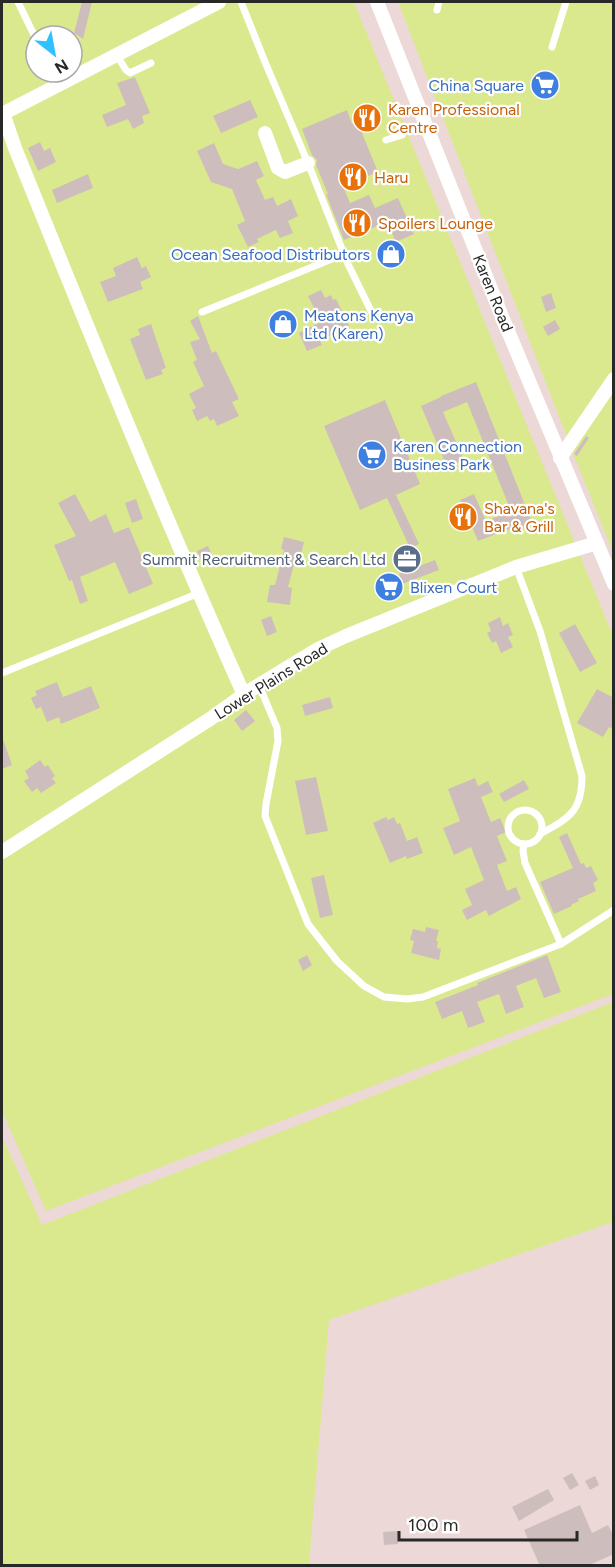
<svg xmlns="http://www.w3.org/2000/svg" width="615" height="1567" font-family="Figtree,sans-serif">
<style>
.green{fill:#dbe98e;fill-rule:evenodd}
.building{fill:#cdbebd}
.lines{fill:none;stroke-linecap:round;stroke-linejoin:round}
.lane{stroke:#fff;stroke-width:7}
.street{stroke:#fff;stroke-width:14}
.labels{text-anchor:middle;dominant-baseline:central;stroke-width:4.5;stroke-linejoin:round;paint-order:stroke}
.shop-label{font-size:16px;fill:#366cbe;stroke:#fff;text-anchor:start}
.food-label{font-size:16px;fill:#c56008;stroke:#fff;text-anchor:start}
.street-label{font-size:16px;fill:#282828;stroke:#fff}
.service-label{font-size:16px;fill:#4e5e75;stroke:#fff;text-anchor:end}
</style>
<rect width="100%" height="100%" fill="#ecd9d7"/>
<g class="green">
<path d="M2,2H354L613,636V994L46,1211L2,1111ZM36,36H72V72H36Z"/>
<polygon points="398,2 613,2 613,552 580,471"/>
<polygon points="613,1002 613,1222 329,1320 309,1565 2,1565 2,1136 42,1225"/>
</g>
<g class="building">
<polygon points="82,2 92,2 83,39 74,33"/>
<polygon points="135,77 150,113 142,116 144,123 133,129 128,119 107,127 102,115 126,105 117,83"/>
<polygon points="250,100 258,117 221,133 213,116"/>
<polygon points="347,110 352,124 357,121 378,172 343,186 350,203 369,195 375,208 398,198 414,234 396,242 387,222 344,240 326,194 328,194 316,165 317,160 312,155 302,129"/>
<polygon points="40,142 44,151 50,148 56,162 38,171 28,148"/>
<polygon points="214,143 223,164 238,169 257,161 264,176 256,180 265,200 273,197 277,206 291,199 298,216 288,221 293,233 280,238 276,230 257,239 259,242 248,247 237,225 245,221 232,189 211,182 197,151"/>
<polygon points="88,174 93,188 57,203 52,190"/>
<polygon points="137,257 142,268 146,266 151,277 140,282 143,289 108,302 100,282 116,276 113,268"/>
<polygon points="321,290 325,298 331,295 333,300 336,299 349,326 320,341 322,345 307,351 299,333 321,322 308,296"/>
<polygon points="551,293 556,308 546,312 541,297"/>
<polygon points="198,316 212,353 216,351 239,399 232,402 239,416 217,426 214,419 210,421 207,416 197,421 192,410 196,408 189,394 204,386 193,362 197,360 190,342 200,339 190,321"/>
<polygon points="555,320 560,329 548,336 543,327"/>
<polygon points="151,324 166,368 161,370 163,374 146,380 130,339 140,335 138,329"/>
<polygon points="476,382 533,525 518,531 517,526 478,541 460,500 474,494 486,521 511,511 467,402 443,412 464,460 447,467 421,406 441,397 441,396"/>
<polygon points="385,400 420,484 396,495 419,544 410,548 387,498 360,510 324,426"/>
<polygon points="586,436 589,438 577,456 574,454"/>
<polygon points="75,494 90,522 106,514 114,533 129,527 153,584 129,594 115,562 80,577 88,601 80,604 72,580 69,581 54,545 76,536 58,503"/>
<polygon points="136,499 143,519 132,523 125,503"/>
<polygon points="284,537 304,542 301,554 297,553 288,587 292,588 290,605 267,602 270,585 275,585 284,550 281,549"/>
<polygon points="208,546 212,555 201,560 197,551"/>
<polygon points="435,560 439,570 402,584 399,574"/>
<polygon points="271,616 277,632 267,636 261,620"/>
<polygon points="500,617 503,626 508,623 513,635 508,637 513,647 501,653 496,641 492,643 487,633 491,631 488,623"/>
<polygon points="575,624 597,663 580,672 559,633"/>
<polygon points="57,682 63,697 91,686 100,708 61,724 59,717 47,722 41,707 36,709 31,698 37,695 35,691"/>
<polygon points="597,689 614,698 614,730 609,727 603,737 577,723"/>
<polygon points="330,697 333,708 305,716 302,705"/>
<polygon points="246,710 255,721 242,731 234,720"/>
<polygon points="3,739 12,765 2,769 2,740"/>
<polygon points="40,760 45,767 48,765 55,776 52,778 56,783 41,793 37,788 32,792 24,781 29,778 25,771"/>
<polygon points="316,777 328,831 306,835 295,781"/>
<polygon points="475,778 478,786 488,781 493,792 481,797 491,822 500,818 506,832 497,836 507,861 497,865 507,891 516,887 521,899 489,916 486,910 467,920 462,910 472,905 465,889 484,880 471,847 454,855 443,828 460,821 448,789"/>
<polygon points="524,780 529,789 504,802 499,794"/>
<polygon points="386,817 388,820 394,817 397,824 400,823 407,841 417,837 423,853 407,859 406,856 390,863 373,823"/>
<polygon points="567,833 581,864 584,863 586,868 591,866 598,880 593,883 596,891 578,899 579,901 571,905 572,906 554,914 540,882 573,868 559,837"/>
<polygon points="324,875 333,915 320,918 311,878"/>
<polygon points="426,927 439,930 436,941 438,941 437,948 441,949 439,960 411,953 414,941 410,940 413,929 425,932"/>
<polygon points="307,955 312,965 303,971 298,960"/>
<polygon points="547,955 561,992 544,998 536,978 516,986 524,1007 506,1014 499,994 477,1002 485,1022 468,1028 462,1011 442,1019 435,1002 478,985 477,983"/>
<polygon points="572,1473 579,1485 570,1490 563,1478"/>
<polygon points="595,1476 599,1485 590,1490 585,1481"/>
<polygon points="548,1489 554,1500 519,1521 512,1507"/>
<polygon points="580,1505 592,1533 608,1525 614,1537 614,1554 587,1566 540,1566 524,1530"/>
<polygon points="398,1531 398,1544 384,1545 383,1532"/>
</g>
<g class="lines">
<g class="lane">
<polyline points="18,2 36,39"/>
<polyline points="241,2 265,62 308,163 347,262 373,315"/>
<polyline points="437,10 439,2"/>
<polyline points="552,47 566,2"/>
<polyline points="116,54 126,70 130,73 151,63"/>
<polyline points="52,72 58,83"/>
<polyline points="386,140 402,135"/>
<polyline points="202,312 344,254"/>
<path d="M516,567L540,631L582,776C582,812 569,818 540,834"/>
<polyline points="2,673 199,593"/>
<polyline points="259,685 277,728 278,741 266,804 265,816 308,924 337,961 364,986 384,997 407,999 423,997 561,944 614,910"/>
<circle cx="525" cy="827" r="17"/>
<polyline points="524,844 523,851 525,863 561,944"/>
</g>
<g class="street">
<polyline points="377,2 503,319 614,584"/>
<path d="M3,113L15,148C89,331 163,514 244,695"/>
<polyline points="2,114 219,2"/>
<polyline points="265,133 278,168 285,172 308,163"/>
<polyline points="560,458 614,379"/>
<polyline points="2,852 210,719 249,691 318,649 346,636 516,567 597,543"/>
</g>
</g>
<defs>
<g id="supermarket-disc" transform="scale(1.5)"><circle r="9.5" fill="#3f7fe0" stroke="#fff"/><path d="M-6-5.5h2.5l.6 2H6L4.5 2H-2.5L-4.4-4H-6ZM-1.5 3.2a1.3 1.3 0 1 0 .1 0ZM3 3.2a1.3 1.3 0 1 0 .1 0Z" fill="#fff"/></g>
<g id="restaurant-disc" transform="scale(1.5)"><circle r="9.5" fill="#e8710a" stroke="#fff"/><path d="M-5-6h1v4h1v-4h1v4h1v-4h1v5L-1.5 .5V6h-2V.5L-5-1ZM5-6V6H3V1.5H1.5Q1.5-4 5-6Z" fill="#fff"/></g>
<g id="shop-disc" transform="scale(1.5)"><circle r="9.5" fill="#3f7fe0" stroke="#fff"/><path d="M-5-2.5h2.3a2.7 3.5 0 0 1 5.4 0H5L5.5 6h-11ZM-1.5-2.5h3a1.5 2.3 0 0 0-3 0Z" fill="#fff"/></g>
<g id="office-disc" transform="scale(1.5)"><circle r="9.5" fill="#5c6f8a" stroke="#fff"/><path d="M-6-3h4V-5.5h4V-3h4V5H-6ZM-1-4.5V-3h2v-1.5ZM-6 0V1H6V0Z" fill="#fff"/></g>
</defs>
<g fill-rule="evenodd">
<use href="#supermarket-disc" x="545" y="85"/>
<use href="#restaurant-disc" x="367" y="118"/>
<use href="#restaurant-disc" x="353" y="177"/>
<use href="#restaurant-disc" x="357" y="223"/>
<use href="#shop-disc" x="391" y="254"/>
<use href="#shop-disc" x="283" y="324"/>
<use href="#supermarket-disc" x="372" y="455"/>
<use href="#restaurant-disc" x="463" y="517"/>
<use href="#office-disc" x="407" y="559"/>
<use href="#supermarket-disc" x="389" y="587"/>
</g>
<g class="labels">
<g class="shop-label">
<text x="524" y="85" text-anchor="end">China Square</text>
<text x="370" y="254" text-anchor="end">Ocean Seafood Distributors</text>
<text x="304" y="315">Meatons Kenya<tspan x="304" dy="18">Ltd (Karen)</tspan></text>
<text x="393" y="446">Karen Connection<tspan x="393" dy="18">Business Park</tspan></text>
<text x="410" y="587">Blixen Court</text>
</g>
<g class="food-label">
<text x="388" y="109">Karen Professional<tspan x="388" dy="18">Centre</tspan></text>
<text x="374" y="177">Haru</text>
<text x="378" y="223">Spoilers Lounge</text>
<text x="484" y="508">Shavana's<tspan x="484" dy="18">Bar &amp; Grill</tspan></text>
</g>
<g class="street-label">
<text transform="translate(493 293) rotate(68)">Karen Road</text>
<text transform="translate(271 681) rotate(-32)">Lower Plains Road</text>
</g>
<g class="service-label">
<text x="386" y="559">Summit Recruitment &amp; Search Ltd</text>
</g>
</g>
<rect width="615" height="1567" fill="none" stroke="#282828" stroke-width="6"/>
<g transform="translate(54 54) rotate(149)"><circle r="28" fill="#ffffff" stroke="#a9a9a9" stroke-width="1.5"/>
<path d="M0-4.5L10 22L0 15L-10 22Z" fill="#31c1ff"/>
<text y="-9" font-size="16" font-weight="bold" text-anchor="middle" fill="#282828">N</text>
</g>
<path d="M399 1531v9h178v-9" fill="none" stroke="#282828" stroke-width="3"/>
<text x="408" y="1531" font-size="18" fill="#282828" stroke="#ffffff" stroke-width="4.5" paint-order="stroke">100 m</text>
</svg>
